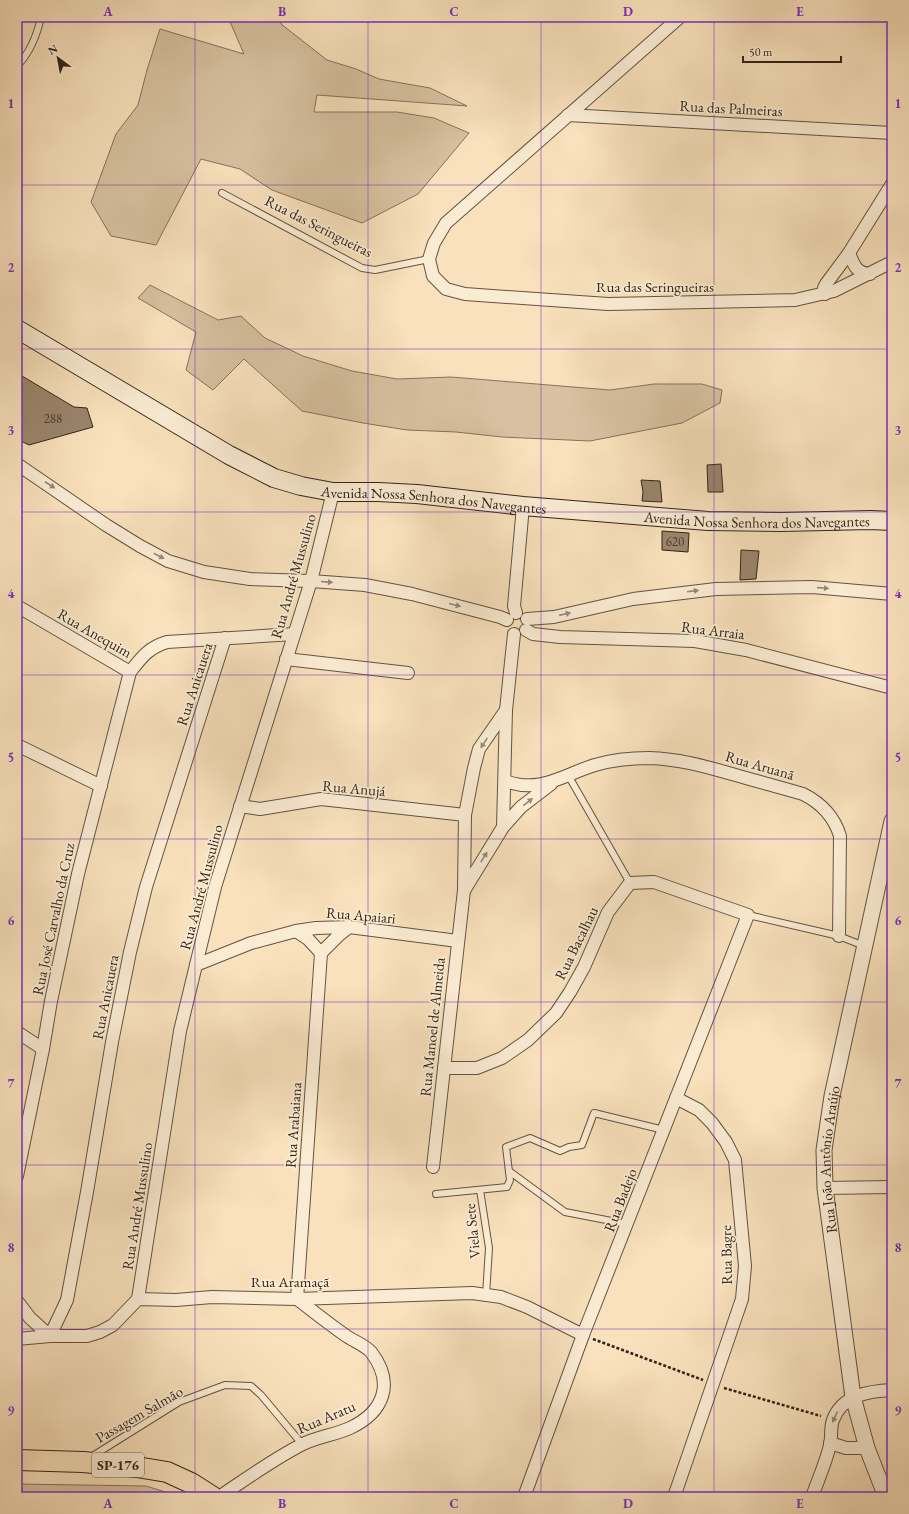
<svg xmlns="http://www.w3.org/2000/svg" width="909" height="1514" font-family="'EB Garamond',serif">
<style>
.green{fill:#d7c1a0;stroke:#86725c}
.building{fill:#9a866d;stroke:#342318}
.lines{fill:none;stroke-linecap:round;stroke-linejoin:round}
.service-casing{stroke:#655241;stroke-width:8}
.minor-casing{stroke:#655241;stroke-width:14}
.tertiary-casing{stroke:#655241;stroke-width:17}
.secondary-casing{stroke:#342318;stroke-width:20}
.primary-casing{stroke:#342318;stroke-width:22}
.path{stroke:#342318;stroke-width:2.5;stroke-dasharray:3 2;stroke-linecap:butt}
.service{stroke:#faecd3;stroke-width:6}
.minor{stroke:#faecd3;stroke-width:12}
.tertiary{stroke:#faecd3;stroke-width:15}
.secondary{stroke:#faecd3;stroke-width:18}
.primary{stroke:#f8e1bc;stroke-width:20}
.oneway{fill:#978876}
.grid{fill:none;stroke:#7b2cbf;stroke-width:1;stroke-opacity:0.55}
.labels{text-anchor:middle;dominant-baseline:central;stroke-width:3.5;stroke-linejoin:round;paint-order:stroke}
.number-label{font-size:13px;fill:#4e3c2d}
.shield{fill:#faecd3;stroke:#6f5f50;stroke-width:1}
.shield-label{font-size:14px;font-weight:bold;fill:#342318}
.street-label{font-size:15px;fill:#342318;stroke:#faecd3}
.neatline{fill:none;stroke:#7b2cbf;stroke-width:1.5}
.grid-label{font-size:13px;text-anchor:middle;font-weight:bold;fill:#7b2cbf}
</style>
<rect width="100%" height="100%" fill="#f8e1bc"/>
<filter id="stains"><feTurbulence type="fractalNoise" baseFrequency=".005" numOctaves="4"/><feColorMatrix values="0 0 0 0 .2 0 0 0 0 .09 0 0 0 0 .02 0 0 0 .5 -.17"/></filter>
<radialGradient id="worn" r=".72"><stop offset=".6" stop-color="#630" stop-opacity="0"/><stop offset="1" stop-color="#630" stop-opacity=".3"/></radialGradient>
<g class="green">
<polygon points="228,17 282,17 281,24 327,60 356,69 379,79 430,88 467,106 317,95 314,112 397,112 434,118 469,133 418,194 362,223 272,190 240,169 201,159 156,245 111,236 91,202 116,134 138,105 147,70 160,29 244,54"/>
<polygon points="150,285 218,320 241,316 265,338 303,356 352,371 397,379 451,377 610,390 654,384 702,384 722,390 720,403 682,423 590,441 502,437 456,432 407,430 363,423 302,411 244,359 213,390 186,370 196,332 138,298"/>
<polygon points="17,1484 146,1486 182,1497 17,1497"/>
</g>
<g class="building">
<polygon points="17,373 74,407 87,408 93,427 29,445 17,439"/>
<polygon points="721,464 723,492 708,492 707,465"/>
<polygon points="641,480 660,481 662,502 642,501 643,492"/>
<polygon points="662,531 689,533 688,552 662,550"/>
<polygon points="741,550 759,551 756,579 740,580"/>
</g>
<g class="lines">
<g class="service-casing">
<g id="service">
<path d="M17,66C30,53 37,35 41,17"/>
<polyline points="222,193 362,268 375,270 429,259"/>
<polyline points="568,775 630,883"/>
<polyline points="748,915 839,936 864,946"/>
<polyline points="509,1171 565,1212 627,1224"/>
<polyline points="480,1190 489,1248 486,1295"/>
<polyline points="436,1194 507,1187 510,1180 506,1147 530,1138 560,1151 569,1147 582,1145 594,1113 664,1130"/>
<polyline points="91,1457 179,1402 225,1385 251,1386 261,1395 302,1444"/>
</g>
</g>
<g class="minor-casing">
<g id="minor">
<polyline points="680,17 446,223 434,243 429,259 433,276 446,289 465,294 608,304 795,300 834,291 892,262"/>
<polyline points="568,115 892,133"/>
<path d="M849,253C854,265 856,273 870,274"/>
<polyline points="825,294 824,288 826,284 849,253 892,184"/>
<polyline points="17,464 106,525 140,546 168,561 204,572 250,579 311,581 365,585 412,594 500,617 507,620"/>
<path d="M17,606L130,672C142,657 148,648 167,642L294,634"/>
<polyline points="516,613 514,606 523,506"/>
<polyline points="527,619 554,617 633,599 716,589 812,587 892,594"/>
<polyline points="526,630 533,634 560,637 695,641 746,650 892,688"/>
<polyline points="286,659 408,673"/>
<polyline points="17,745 101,786"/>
<path d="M505,781C541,794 562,775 595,765C612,760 631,758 649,758C679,759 704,766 732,774C756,781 779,787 803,794C821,803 834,816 840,836L839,936"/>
<polyline points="240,806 260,809 321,799 465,815"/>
<polyline points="503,827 521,807 551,784"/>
<polyline points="465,889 503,827 506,710 514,634"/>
<polyline points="296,931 308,939 321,953"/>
<polyline points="196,965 251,943 296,931 316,928 349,927 458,941"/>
<polyline points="17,1032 43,1049"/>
<polyline points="444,1068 477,1068 502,1058 528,1040 556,1013 570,992 584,967 608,912 630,883 654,882 748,915 583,1335 524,1497"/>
<polyline points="433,1167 464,890 465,815 474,768 479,749 506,710"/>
<polyline points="17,1176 43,1049 51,1001 78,874 130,672"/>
<polyline points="825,1188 892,1187"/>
<polyline points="138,1299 180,1031 196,965 215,887 311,581 333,492"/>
<polyline points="17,1301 30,1318 50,1336"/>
<polyline points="50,1336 67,1300 87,1192 112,1042 130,952 146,887 225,638"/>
<polyline points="17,1339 50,1336 87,1336 100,1332 113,1325 138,1299 176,1300 212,1297 297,1299 472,1293 501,1297 527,1307 583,1335"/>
<polyline points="830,1443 846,1448 867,1448"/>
<path d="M219,1497C246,1479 272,1460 301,1445C316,1437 335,1435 350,1428C384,1412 395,1383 371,1352C365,1345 353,1341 345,1335C329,1324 313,1311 297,1299L321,953L339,935L349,927"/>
<polyline points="674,1497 742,1299 745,1266 735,1160 726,1142 712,1123 699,1110 676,1098"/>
<path d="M812,1497C818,1480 826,1462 830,1445C832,1437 830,1428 833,1420C842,1395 869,1391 892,1390"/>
</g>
</g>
<g class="tertiary-casing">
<g id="tertiary">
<path id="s1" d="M886,1497L867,1448L853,1397L825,1188L824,1150L832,1096L892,821"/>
</g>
</g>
<g class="secondary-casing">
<g id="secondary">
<path id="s2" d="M17,329L229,455L274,478L301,486L333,492H378L417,494L523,506L708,521L781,522L871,520L892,521"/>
</g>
</g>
<g class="primary-casing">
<polyline id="primary" points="17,1460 83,1462 137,1467 167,1472 191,1483 213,1497"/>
</g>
<g class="path">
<polyline points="593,1339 703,1380"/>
<polyline points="724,1388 821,1416"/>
</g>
<use href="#service" class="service"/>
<use href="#minor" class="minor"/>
<use href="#tertiary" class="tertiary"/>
<use href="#secondary" class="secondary"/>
<use href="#primary" class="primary"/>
</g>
<defs><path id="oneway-solid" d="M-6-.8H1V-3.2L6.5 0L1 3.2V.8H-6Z"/></defs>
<g class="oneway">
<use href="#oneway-solid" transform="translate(50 485) rotate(33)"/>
<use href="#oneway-solid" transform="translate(159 556) rotate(28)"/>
<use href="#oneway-solid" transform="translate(327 582) rotate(5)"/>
<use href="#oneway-solid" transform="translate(823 588) rotate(4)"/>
<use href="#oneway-solid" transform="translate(693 591) rotate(-7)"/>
<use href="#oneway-solid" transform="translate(455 605) rotate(14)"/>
<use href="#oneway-solid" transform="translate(565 614) rotate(-13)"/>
<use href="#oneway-solid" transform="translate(484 743) rotate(124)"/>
<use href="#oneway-solid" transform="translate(528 802) rotate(-38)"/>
<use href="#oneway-solid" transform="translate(484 857) rotate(-58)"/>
<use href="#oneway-solid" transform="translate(835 1417) rotate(114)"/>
</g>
<path class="grid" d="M195,17V1497M368,17V1497M541,17V1497M714,17V1497M17,185H892M17,349H892M17,512H892M17,675H892M17,839H892M17,1002H892M17,1165H892M17,1329H892"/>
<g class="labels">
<g class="number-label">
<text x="53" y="418">288</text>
<text x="675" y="541">620</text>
</g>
<rect class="shield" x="92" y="1453" width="52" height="24" rx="3"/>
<g class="shield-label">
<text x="118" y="1465">SP-176</text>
</g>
<g class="street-label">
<text transform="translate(731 108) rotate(3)">Rua das Palmeiras</text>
<text transform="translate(319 226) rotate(27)">Rua das Seringueiras</text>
<text x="655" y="286">Rua das Seringueiras</text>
<text stroke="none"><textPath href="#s2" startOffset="459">Avenida Nossa Senhora dos Navegantes</textPath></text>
<text stroke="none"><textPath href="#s2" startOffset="783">Avenida Nossa Senhora dos Navegantes</textPath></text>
<text transform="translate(293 576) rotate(-74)">Rua André Mussulino</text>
<text transform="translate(713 630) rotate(7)">Rua Arraia</text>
<text transform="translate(95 633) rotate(30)">Rua Anequim</text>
<text transform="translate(194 684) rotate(-72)">Rua Anicauera</text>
<text transform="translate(760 765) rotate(16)">Rua Aruanã</text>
<text transform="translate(354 788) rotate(5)">Rua Anujá</text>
<text transform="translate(201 887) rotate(-75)">Rua André Mussulino</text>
<text transform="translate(361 915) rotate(5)">Rua Apaiari</text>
<text transform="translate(53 919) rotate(-78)">Rua José Carvalho da Cruz</text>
<text transform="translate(576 943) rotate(-64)">Rua Bacalhau</text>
<text transform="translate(105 997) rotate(-79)">Rua Anicauera</text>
<text transform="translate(432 1027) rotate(-84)">Rua Manoel de Almeida</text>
<text transform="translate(293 1125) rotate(-86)">Rua Arabaiana</text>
<text stroke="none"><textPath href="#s1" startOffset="345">Rua João Antônio Araújo</textPath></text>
<text transform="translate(620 1200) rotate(-69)">Rua Badejo</text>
<text transform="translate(137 1206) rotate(-81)">Rua André Mussulino</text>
<text transform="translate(472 1231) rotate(-96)">Viela Sete</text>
<text transform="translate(726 1255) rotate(-91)">Rua Bagre</text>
<text x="290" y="1281">Rua Aramaçã</text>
<text transform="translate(139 1414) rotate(-30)">Passagem Salmão</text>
<text transform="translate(326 1417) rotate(-23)">Rua Aratu</text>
</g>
</g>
<rect width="909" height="1514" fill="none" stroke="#f8e1bc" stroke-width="44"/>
<g transform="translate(58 58) rotate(328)" stroke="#faecd3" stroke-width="3" paint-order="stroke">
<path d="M0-3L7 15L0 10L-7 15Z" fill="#342318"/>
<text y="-6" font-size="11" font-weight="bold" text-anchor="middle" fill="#342318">N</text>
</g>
<path d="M743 56v6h98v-6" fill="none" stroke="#342318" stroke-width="2"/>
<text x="749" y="56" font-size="12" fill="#342318" stroke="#faecd3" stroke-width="3" paint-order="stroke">50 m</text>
<rect x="22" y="22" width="865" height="1470" class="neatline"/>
<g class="grid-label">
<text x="108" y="16">A</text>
<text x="282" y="16">B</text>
<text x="454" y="16">C</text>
<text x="628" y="16">D</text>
<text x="800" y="16">E</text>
<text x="11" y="108">1</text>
<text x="898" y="108">1</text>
<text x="11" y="272">2</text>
<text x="898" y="272">2</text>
<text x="11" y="435">3</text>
<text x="898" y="435">3</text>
<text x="11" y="598">4</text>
<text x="898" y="598">4</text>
<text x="11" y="762">5</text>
<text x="898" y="762">5</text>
<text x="11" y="925">6</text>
<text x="898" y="925">6</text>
<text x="11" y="1088">7</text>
<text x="898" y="1088">7</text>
<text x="11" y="1252">8</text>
<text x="898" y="1252">8</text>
<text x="11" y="1415">9</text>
<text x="898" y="1415">9</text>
<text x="108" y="1508">A</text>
<text x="282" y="1508">B</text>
<text x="454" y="1508">C</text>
<text x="628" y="1508">D</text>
<text x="800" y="1508">E</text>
</g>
<rect width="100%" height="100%" filter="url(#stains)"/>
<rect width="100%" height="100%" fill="url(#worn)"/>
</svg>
